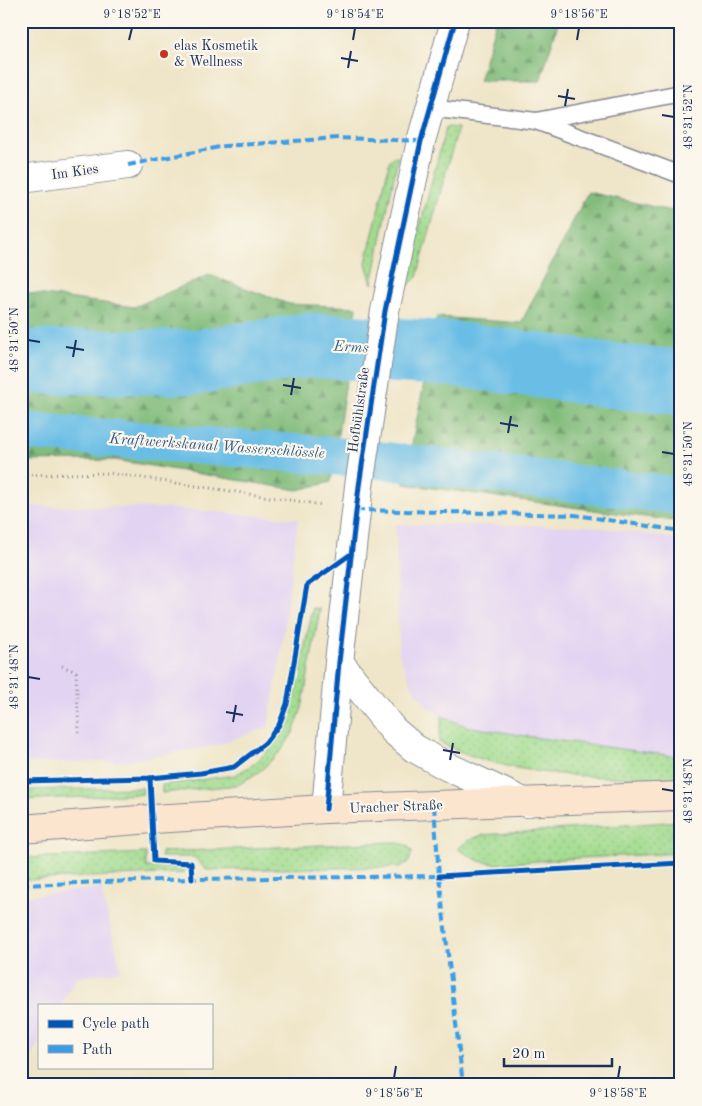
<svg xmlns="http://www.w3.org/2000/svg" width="702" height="1106" font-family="'Old Standard TT',serif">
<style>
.built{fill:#e3d3f2}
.green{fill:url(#green-dots);stroke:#5e8676}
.forest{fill:url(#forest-firs);stroke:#4e766c}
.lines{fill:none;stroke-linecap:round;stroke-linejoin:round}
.canal{stroke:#6abee6;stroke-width:38}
.river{stroke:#6abee6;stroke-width:65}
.lane-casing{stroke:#858a93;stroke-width:19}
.street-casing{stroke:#858a93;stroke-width:30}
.secondary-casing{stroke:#858a93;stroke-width:30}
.path{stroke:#858a93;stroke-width:3;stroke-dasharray:1 4;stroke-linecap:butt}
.lane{stroke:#fff;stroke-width:16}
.street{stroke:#fff;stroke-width:28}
.secondary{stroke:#fbe5cf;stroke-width:28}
.quiet{stroke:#3b9de6;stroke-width:4;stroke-dasharray:8 4;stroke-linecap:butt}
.cycleway-casing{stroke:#fbf7ec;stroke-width:8}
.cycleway{stroke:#0057b8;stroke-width:5}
.ticks{fill:none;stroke:#1b2f5e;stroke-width:2}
.poi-dot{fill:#c8321e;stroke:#fbf7ec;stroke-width:2}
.labels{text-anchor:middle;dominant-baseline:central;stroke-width:4.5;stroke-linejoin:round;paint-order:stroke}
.poi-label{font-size:14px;fill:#1b2f5e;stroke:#fbf7ec;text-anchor:start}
.street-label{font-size:14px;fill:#1b2f5e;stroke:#fbf7ec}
.water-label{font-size:15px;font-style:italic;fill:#335a87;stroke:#fbf7ec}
.neatline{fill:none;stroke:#1b2f5e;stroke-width:2}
.ticks-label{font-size:12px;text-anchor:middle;fill:#1b2f5e}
</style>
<defs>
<pattern id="green-dots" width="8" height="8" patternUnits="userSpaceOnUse" patternTransform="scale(1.25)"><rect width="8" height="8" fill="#a2dc8f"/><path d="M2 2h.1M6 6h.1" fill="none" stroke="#8bbd7e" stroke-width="1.8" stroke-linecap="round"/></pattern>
<pattern id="forest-firs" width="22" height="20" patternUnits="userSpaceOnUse" patternTransform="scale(1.25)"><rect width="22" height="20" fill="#81bc7a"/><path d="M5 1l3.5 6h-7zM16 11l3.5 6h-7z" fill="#699967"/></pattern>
</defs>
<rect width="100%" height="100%" fill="#fbf7ec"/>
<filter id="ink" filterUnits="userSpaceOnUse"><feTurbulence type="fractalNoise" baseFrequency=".02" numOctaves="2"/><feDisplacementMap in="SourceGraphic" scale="10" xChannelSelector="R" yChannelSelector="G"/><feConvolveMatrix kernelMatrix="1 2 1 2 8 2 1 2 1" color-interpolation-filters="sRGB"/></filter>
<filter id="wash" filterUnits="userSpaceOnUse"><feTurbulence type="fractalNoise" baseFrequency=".0096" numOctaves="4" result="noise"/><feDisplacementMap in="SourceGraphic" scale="20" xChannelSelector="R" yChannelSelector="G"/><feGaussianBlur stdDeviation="1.12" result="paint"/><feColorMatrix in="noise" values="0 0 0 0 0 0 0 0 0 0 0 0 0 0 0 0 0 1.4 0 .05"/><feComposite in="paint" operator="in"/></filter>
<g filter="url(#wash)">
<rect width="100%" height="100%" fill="#efe5c8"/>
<g class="built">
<polygon points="21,506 166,508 298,519 281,653 268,727 217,745 127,761 21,763"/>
<polygon points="396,524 589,526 681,540 681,757 539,738 465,726 442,716 428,707 413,688 399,654"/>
<polygon points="101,888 121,970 76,978 61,1005 39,1005 39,1043 21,1073 21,897"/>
</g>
<g class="green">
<polygon points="446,127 458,128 417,277 403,291"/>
<polygon points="396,155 398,157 372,284 366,263 390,160"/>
<polygon points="313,608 320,609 302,708 293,733 281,751 260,771 238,785 162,793 162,785 235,775 254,764 272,747 285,727 292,706"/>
<path d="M442,716L465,726L539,738L681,757V778C599,777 514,780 439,742Z"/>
<polygon points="143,788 143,794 21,800 21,790"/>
<polygon points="681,821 681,853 579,858 496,864 479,861 458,849 467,841 482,835"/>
<polygon points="393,842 407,845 412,851 409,862 399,867 206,870 194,857 161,857 161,852"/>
<polygon points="146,853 146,867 184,868 184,873 21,880 21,858"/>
</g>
<g class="forest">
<polygon points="496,21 559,21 540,81 479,81"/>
<polygon points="588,192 681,213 681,522 404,484 437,317 521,323"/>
<polygon points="209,275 289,304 357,307 331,482 298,490 115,460 21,461 21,292 134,307"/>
</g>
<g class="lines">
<polyline class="canal" points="21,431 370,459 681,496"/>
<polyline class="river" points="21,362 196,362 311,345 453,354 630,378 681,382"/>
</g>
</g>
<g filter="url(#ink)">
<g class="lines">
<g class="lane-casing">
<g id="lane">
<polyline points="430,108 536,121 681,175"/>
<polyline points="536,121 681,93"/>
</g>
</g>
<g class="street-casing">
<g id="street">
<polyline points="21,179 128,165"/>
<polyline points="339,662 393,730 414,748 446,766 526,803"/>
<polyline points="326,809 339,662 359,486 385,311 421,141 455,21"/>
</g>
</g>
<g class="secondary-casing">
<polyline id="secondary" points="21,829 152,819 326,809 681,796"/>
</g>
<g class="path">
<polyline points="21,475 109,473 323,505"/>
<polyline points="62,666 76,672 79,734"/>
</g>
<use href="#lane" class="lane"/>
<use href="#street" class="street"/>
<use href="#secondary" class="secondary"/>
<g class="quiet">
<polyline points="128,165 225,146 338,138 421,141"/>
<polyline points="356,510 575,515 681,531"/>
<polyline points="434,806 439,876 463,1085"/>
<polyline points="21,885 192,879 444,876"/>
</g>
<g class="cycleway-casing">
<g id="cycleway">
<polyline points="150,778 154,861 191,863 192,879"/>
<polyline points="21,781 150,778 201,773 234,767 265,743 279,725 287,704 307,585 351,554"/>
<polyline points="326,809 339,662 359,486 385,311 421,141 455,21"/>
<polyline points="439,876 681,863"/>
</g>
</g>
<use href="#cycleway" class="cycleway"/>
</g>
</g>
<path class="ticks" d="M129,40L132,28M353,40L355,28M577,40L579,28M341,58L358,61M348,68L351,51M558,96L575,99M565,106L568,89M662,115L674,117M28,340L40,342M66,347L84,350M73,357L76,340M283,385L301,388M291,395L294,378M500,423L518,426M508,433L511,416M662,452L674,454M28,677L40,679M226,712L243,715M233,722L236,705M443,750L460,753M450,760L453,743M662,789L674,791M394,1078L396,1066M618,1078L620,1066"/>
<circle class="poi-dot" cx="164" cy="54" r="5"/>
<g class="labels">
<g class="poi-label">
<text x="174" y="46">elas Kosmetik<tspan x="174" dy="16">&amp; Wellness</tspan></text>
</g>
<g class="street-label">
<text transform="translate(75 172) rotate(-8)">Im Kies</text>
<text transform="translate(359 410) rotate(-82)">Hofbühlstraße</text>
<text transform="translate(396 807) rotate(-2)">Uracher Straße</text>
</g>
<g class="water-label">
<text transform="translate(351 348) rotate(3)">Erms</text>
<text transform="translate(217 447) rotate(4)">Kraftwerkskanal Wasserschlössle</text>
</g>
</g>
<rect width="702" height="1106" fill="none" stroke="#fbf7ec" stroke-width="55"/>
<rect x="38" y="1004" width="175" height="65" fill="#fbf7ec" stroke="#a1a7b3"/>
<rect x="48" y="1020" width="25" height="8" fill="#0057b8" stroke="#a1a7b3"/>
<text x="82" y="1028" font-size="15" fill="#1b2f5e">Cycle path</text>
<rect x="48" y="1045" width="25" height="8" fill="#3b9de6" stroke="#a1a7b3"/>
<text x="82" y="1054" font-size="15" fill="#1b2f5e">Path</text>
<path d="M504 1058v8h108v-8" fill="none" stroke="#1b2f5e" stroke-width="2.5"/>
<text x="512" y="1058" font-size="15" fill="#1b2f5e" stroke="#fbf7ec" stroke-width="4" paint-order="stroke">20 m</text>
<rect x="28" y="28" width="646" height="1050" class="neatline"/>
<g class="ticks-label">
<text x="132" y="18">9°18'52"E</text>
<text x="355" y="18">9°18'54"E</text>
<text x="579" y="18">9°18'56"E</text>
<text transform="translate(688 117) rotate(-90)" y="4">48°31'52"N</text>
<text transform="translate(14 340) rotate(-90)" y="4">48°31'50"N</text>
<text transform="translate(688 454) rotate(-90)" y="4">48°31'50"N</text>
<text transform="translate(14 677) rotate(-90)" y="4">48°31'48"N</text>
<text transform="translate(688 791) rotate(-90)" y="4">48°31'48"N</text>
<text x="394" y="1097">9°18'56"E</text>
<text x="618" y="1097">9°18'58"E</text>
</g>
</svg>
